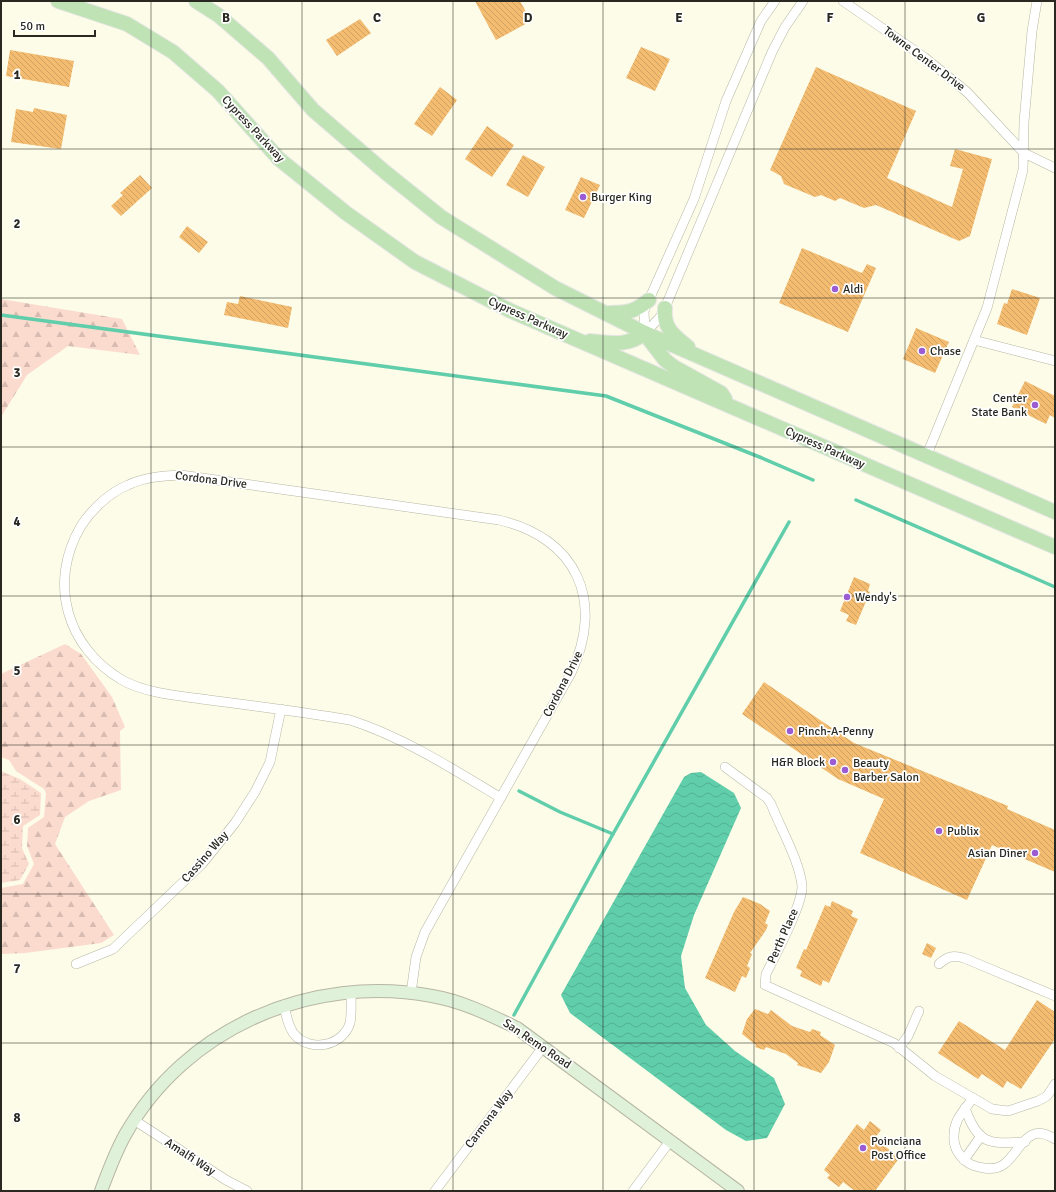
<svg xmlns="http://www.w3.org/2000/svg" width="1056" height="1192" font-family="Signika,sans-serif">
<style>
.forest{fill:url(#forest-firs)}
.wetland{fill:url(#wetland-marsh)}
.water{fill:url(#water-waves)}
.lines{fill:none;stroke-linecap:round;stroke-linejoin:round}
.stream{stroke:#60cdab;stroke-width:3.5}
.building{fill:url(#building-back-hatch)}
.street-casing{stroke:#b6b6a3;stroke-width:10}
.secondary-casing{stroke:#b6b6a3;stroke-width:14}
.primary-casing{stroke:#e5e5e4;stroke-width:16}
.street{stroke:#fff;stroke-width:9}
.secondary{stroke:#e0f1da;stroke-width:12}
.primary{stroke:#c0e3b5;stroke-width:14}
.grid{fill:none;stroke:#292922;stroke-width:1;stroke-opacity:0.55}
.poi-dot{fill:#9b5cd3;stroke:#fff;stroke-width:1.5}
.labels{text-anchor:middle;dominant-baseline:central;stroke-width:3.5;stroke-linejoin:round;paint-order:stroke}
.street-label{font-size:12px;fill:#292922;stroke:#fff}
.poi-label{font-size:12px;fill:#292922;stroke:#fff;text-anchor:start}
.grid-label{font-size:13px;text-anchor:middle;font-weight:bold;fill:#292922;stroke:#fff;stroke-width:3.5;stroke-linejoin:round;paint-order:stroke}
</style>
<defs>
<pattern id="forest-firs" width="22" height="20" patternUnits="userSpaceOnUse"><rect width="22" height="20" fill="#fcdbcf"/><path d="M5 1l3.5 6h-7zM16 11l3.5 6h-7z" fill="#d8bcb1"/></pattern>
<pattern id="wetland-marsh" width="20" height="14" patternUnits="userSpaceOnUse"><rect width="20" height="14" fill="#fcdbcf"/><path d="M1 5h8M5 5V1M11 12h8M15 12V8" fill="none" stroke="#d8bcb1"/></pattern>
<pattern id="water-waves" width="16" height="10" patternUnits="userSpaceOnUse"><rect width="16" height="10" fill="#60cdab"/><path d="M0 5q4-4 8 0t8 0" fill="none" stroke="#53b093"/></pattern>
<pattern id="building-back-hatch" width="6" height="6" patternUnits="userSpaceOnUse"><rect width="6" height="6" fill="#f3bc71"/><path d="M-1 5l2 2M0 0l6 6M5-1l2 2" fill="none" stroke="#d0a262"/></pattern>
</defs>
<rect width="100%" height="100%" fill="#fcfce8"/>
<g class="forest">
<polygon points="1,299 122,319 140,355 68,346 27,375 1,417"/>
<polygon points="65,644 81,654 112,697 125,727 120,731 121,790 89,801 65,817 55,844 114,935 101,943 25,953 1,954 1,888 23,884 34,864 27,846 28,828 44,817 46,793 44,789 16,771 9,760 1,757 1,674"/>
</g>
<polygon class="wetland" points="1,771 20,779 41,793 40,815 23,826 22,848 29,864 20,880 1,883"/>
<polygon class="water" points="701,772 734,793 741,808 694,915 681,956 685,988 706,1025 735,1051 774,1078 785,1104 767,1138 746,1141 726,1130 570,1013 561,995 684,777 691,773"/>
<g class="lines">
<g class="stream">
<polyline points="1,315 606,396 762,458 813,480"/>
<polyline points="856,500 1055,587"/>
<polyline points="519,791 560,812 613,834"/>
<polyline points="514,1015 613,834 789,522"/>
</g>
</g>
<g class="building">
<polygon points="475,1 520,1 531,21 496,40"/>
<polygon points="360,19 371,33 337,56 326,40"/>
<polygon points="641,47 670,59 655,91 626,78"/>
<polygon points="10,50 74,61 69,87 6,76"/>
<polygon points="816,67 916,111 887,178 952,207 963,169 950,166 955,149 992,159 970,236 959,241 876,205 864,208 840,198 835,201 821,195 815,197 784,184 781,176 770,170"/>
<polygon points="440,87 457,100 432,136 414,124"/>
<polygon points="34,108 67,115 61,149 11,142 16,109 33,112"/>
<polygon points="487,126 514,145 492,177 465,159"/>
<polygon points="523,155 545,167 528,197 506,185"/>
<polygon points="140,175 152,188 121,216 111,206 123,195 120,193"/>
<polygon points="581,177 600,185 584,218 565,210"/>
<polygon points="187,226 208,242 199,253 179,237"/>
<polygon points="802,248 862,273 867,264 876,268 848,332 779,303"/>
<polygon points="1012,289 1040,298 1027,335 997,324 1004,303 1007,304"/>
<polygon points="240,296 292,307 288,328 224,315 227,302 238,304"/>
<polygon points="916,328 949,342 935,373 903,359"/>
<polygon points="1025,381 1055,396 1055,418 1050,415 1046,424 1012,407"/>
<polygon points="854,577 870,584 868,591 870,592 856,625 846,621 849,615 840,611"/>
<polygon points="764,682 854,743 1008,806 1007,809 1055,830 1055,872 992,845 967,900 860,853 884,799 838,779 742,714"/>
<polygon points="743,897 760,904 770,911 765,923 768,925 766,930 750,953 752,954 747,966 750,968 746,978 742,976 735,992 705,978 734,912"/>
<polygon points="832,901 853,911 851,916 858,919 829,983 823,980 821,986 800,976 802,971 796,968 804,949 806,950 825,905 830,907"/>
<polygon points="927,943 936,948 931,958 922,954"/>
<polygon points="1037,1000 1055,1012 1055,1039 1021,1089 1007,1081 1003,1088 982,1074 978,1079 938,1053 959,1021 1005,1050"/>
<polygon points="755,1009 768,1014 771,1010 792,1026 810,1032 812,1029 821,1032 820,1035 835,1045 829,1062 821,1073 797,1065 798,1063 786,1054 766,1047 764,1050 755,1047 756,1045 742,1034 747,1019"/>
<polygon points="870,1121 881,1130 874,1139 900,1157 875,1191 855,1191 843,1182 839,1187 827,1178 830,1175 824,1170 857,1124 864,1130"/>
</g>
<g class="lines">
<g class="street-casing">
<g id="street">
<polyline points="843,1 924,57 967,92 1024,153 1055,168"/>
<polyline points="645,333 662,315 772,52 785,27 803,1"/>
<polyline points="645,333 644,311 694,199 726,101 761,21 775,1"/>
<polyline points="974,340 1055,361"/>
<polyline points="926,457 987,308 1023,170 1024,122 1032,31 1037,1"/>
<path d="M725,767L767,798L771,804C780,827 800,862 802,886C803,904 775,956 766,974L765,985L894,1043L935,1076L992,1109L1008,1111L1038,1101L1047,1096L1055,1084"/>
<polyline points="76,964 113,949 202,864 235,823 255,792 270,762 281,709"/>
<path d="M939,964C948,956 953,955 964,958L1055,996"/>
<path d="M411,993L416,957L425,932L571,673C605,601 577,538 499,520L181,475C162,476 145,477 128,485C109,493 92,509 81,526C48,582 66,647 122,680C147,694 181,696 209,700C256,706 303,712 350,720C403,737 453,769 501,798"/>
<path d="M284,1005C286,1015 288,1026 294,1034C310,1053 343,1046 350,1023C352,1013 351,1002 351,992"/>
<polyline points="899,1048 908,1036 919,1011"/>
<path d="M973,1098C964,1111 954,1119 954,1135C953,1146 958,1155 967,1162C972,1166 977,1167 984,1168C1012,1173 1014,1144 1032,1135C1041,1131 1047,1135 1055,1139"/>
<path d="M965,1108C978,1145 989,1144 1025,1142"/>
<polyline points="134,1120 226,1180 247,1191"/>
<polyline points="964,1160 981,1136"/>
<polyline points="435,1191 543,1047"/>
<polyline points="633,1191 670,1141"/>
</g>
</g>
<g class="secondary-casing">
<path id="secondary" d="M101,1191C108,1172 115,1153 125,1135C186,1027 312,974 432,996C462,1001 490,1015 517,1028L738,1191"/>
</g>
<g class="primary-casing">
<g id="primary">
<polyline points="58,1 127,24 173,52 218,91 279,159 346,213 415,262 511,311 1055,547"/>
<polyline points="196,1 218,15 268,58 313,110 385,172 441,217 555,288 645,333 1055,512"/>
<path d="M665,308C663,328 673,335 688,347"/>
<path d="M609,313C627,313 634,312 649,300"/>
<polyline points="645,334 665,360 674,367 721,393 725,399"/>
<path d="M590,341C613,343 626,347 645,333"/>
</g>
</g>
<use href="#street" class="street"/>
<use href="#secondary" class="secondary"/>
<use href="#primary" class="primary"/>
</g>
<path class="grid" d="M151,1V1191M302,1V1191M453,1V1191M603,1V1191M754,1V1191M905,1V1191M1,149H1055M1,298H1055M1,447H1055M1,596H1055M1,745H1055M1,894H1055M1,1043H1055"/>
<g class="poi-dot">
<circle cx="583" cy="197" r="4"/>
<circle cx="835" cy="289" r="4"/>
<circle cx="922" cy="351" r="4"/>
<circle cx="1035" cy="405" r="4"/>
<circle cx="847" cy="597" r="4"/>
<circle cx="790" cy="731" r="4"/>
<circle cx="833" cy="762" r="4"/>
<circle cx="845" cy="770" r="4"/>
<circle cx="939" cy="831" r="4"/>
<circle cx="1035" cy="853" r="4"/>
<circle cx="863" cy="1148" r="4"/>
</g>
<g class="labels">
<g class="street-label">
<text transform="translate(924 59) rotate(37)">Towne Center Drive</text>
<text transform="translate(253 129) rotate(47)">Cypress Parkway</text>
<text transform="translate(528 318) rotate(24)">Cypress Parkway</text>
<text transform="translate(825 448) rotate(24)">Cypress Parkway</text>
<text transform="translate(211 480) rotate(7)">Cordona Drive</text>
<text transform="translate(563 684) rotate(-63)">Cordona Drive</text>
<text transform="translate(205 857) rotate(-49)">Cassino Way</text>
<text transform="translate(783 936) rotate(-66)">Perth Place</text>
<text transform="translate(537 1044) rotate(34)">San Remo Road</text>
<text transform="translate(489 1119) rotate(-53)">Carmona Way</text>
<text transform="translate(190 1157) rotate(33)">Amalfi Way</text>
</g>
<g class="poi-label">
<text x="591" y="197">Burger King</text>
<text x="843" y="289">Aldi</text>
<text x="930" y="351">Chase</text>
<text x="1027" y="398" text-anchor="end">Center<tspan x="1027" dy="14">State Bank</tspan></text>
<text x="855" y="597">Wendy's</text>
<text x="798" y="731">Pinch-A-Penny</text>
<text x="825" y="762" text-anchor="end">H&amp;R Block</text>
<text x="853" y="763">Beauty<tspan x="853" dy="14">Barber Salon</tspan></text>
<text x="947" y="831">Publix</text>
<text x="1027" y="853" text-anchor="end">Asian Diner</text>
<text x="871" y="1141">Poinciana<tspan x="871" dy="14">Post Office</tspan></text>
</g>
</g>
<g class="grid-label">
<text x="226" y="22">B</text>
<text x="377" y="22">C</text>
<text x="528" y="22">D</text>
<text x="679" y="22">E</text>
<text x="830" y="22">F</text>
<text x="981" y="22">G</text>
<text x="17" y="79">1</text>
<text x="17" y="228">2</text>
<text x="17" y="377">3</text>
<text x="17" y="526">4</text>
<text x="17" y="675">5</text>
<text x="17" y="824">6</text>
<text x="17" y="973">7</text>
<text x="17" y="1122">8</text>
</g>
<rect width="1056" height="1192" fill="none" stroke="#292922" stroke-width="4"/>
<path d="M14 30v6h81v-6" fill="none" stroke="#292922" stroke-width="2"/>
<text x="20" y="30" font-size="12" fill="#292922" stroke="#ffffff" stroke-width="3" paint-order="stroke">50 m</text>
</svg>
